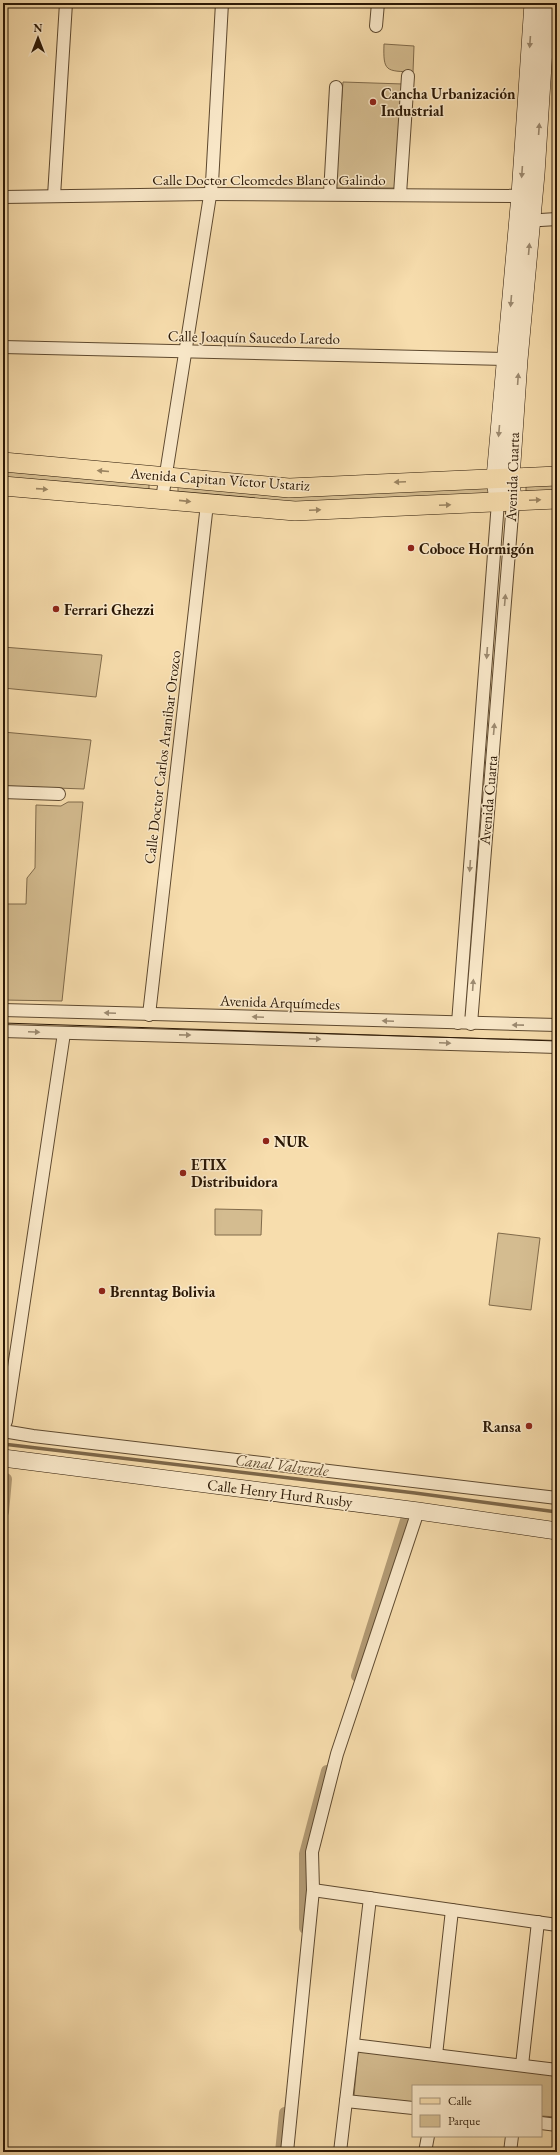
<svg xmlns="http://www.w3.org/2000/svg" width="560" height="2155" font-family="'EB Garamond',serif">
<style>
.green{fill:#d4bc90;stroke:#806a4a}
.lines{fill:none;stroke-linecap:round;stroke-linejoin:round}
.stream{stroke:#7c6648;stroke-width:3.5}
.canal{stroke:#b29a74;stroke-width:12}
.street-casing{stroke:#5e492f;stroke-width:14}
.secondary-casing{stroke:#2b1805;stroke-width:18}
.primary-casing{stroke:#2b1805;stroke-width:20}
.street{stroke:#fae9ca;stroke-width:12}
.secondary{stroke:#fae9ca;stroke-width:17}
.primary{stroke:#f7ddad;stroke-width:19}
.tram{stroke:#2b1805;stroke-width:1}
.oneway{fill:#9d8b71}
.oneway2{fill:#9b8461}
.poi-dot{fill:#8f2418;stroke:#fae9ca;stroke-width:1.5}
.labels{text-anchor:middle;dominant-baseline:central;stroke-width:3;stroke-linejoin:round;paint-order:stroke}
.poi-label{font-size:15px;font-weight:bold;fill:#2b1805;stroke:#fae9ca;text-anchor:start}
.street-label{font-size:15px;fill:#2b1805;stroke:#fae9ca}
.water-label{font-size:16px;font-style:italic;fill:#614c31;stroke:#fae9ca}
</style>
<rect width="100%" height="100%" fill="#f7ddad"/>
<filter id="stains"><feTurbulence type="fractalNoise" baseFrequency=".005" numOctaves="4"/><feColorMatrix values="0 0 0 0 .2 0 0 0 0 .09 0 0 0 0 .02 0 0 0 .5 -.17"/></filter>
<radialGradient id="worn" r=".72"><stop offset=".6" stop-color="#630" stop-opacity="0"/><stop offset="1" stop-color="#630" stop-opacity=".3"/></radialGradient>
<g class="green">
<path d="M384,44L414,46L413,72C386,71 383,72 384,44Z"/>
<polygon points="343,82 403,84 395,188 335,188"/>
<polygon points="3,469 149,484 149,491 3,480"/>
<polygon points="557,482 557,493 526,491 526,485"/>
<polygon points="489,485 492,495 298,505 178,494 178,486"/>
<polygon points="3,647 102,655 96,697 3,688"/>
<polygon points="3,732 91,740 84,789 3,786"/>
<polygon points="68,802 83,802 62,1001 3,1000 3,904 26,904 27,878 35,868 36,805 61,806"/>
<polygon points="215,1209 262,1210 261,1235 215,1235"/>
<polygon points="498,1233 540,1238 531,1310 489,1305"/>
<polygon points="358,2051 557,2075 557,2117 541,2116 541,2086 413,2086 413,2102 354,2096"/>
</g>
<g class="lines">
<polyline class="stream" points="3,1444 415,1493 557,1512"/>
<g class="canal">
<polyline points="3,1512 6,1479"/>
<polyline points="357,1676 407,1517"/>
<polyline points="305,1928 305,1854 327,1771"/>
<polyline points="281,2152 285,2113"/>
</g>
<g class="street-casing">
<g id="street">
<polyline points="376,26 378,3"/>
<polyline points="330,194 336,87"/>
<polyline points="400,194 408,76"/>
<polyline points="54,196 66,3"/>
<polyline points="3,197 208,194 528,196"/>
<polyline points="524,221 557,219"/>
<polyline points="3,347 505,359"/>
<polyline points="162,499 212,183 222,3"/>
<polyline points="3,792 59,794"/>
<polyline points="3,1010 557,1025"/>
<polyline points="149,1015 207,504"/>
<polyline points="458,1023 498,502"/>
<polyline points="471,1024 513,502"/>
<polyline points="3,1031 557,1047"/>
<polyline points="3,1429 6,1421 64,1033"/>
<polyline points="3,1431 33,1436 557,1498"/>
<polyline points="313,1890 557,1925"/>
<polyline points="353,2045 557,2070"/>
<polyline points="436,2055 452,1910"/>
<polyline points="522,2065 538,1922"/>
<polyline points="346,2101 413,2108"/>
<polyline points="541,2123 557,2125"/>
<polyline points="287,2152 313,1890 312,1852 337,1754 418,1511"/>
<polyline points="340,2152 370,1898"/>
<polyline points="425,2152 428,2136"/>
<polyline points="510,2152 512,2136"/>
</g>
</g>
<g class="secondary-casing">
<g id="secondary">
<polyline points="498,502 495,478 520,195 533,3"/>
<polyline points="513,502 511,478 519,360 536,174 547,3"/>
<polyline points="3,1458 418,1511 557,1531"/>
</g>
</g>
<g class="primary-casing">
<g id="primary">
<polyline points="3,462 289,488 557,476"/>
<polyline points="3,486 295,511 557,499"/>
</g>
</g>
<use href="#street" class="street"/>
<use href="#secondary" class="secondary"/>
<use href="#primary" class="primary"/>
<polyline class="tram" points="3,1023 557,1041"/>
</g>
<defs><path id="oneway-solid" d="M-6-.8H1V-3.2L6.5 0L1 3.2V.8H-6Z"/></defs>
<g class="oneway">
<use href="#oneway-solid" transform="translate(530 42) rotate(94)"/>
<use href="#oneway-solid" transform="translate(539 129) rotate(-86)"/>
<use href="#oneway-solid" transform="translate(522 172) rotate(94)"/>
<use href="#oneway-solid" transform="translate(529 249) rotate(-85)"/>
<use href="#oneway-solid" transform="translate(511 301) rotate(95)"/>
<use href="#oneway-solid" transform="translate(518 379) rotate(-86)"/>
<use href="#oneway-solid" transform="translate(499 431) rotate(95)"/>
<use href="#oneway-solid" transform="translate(505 600) rotate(-85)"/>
<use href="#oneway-solid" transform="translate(487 653) rotate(94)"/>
<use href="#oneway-solid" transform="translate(494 729) rotate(-85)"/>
<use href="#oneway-solid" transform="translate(470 866) rotate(94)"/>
<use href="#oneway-solid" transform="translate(473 985) rotate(-86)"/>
<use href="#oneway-solid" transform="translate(110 1013) rotate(-178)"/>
<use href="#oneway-solid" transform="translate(258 1017) rotate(-178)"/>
<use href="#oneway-solid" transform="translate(388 1021) rotate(-178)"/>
<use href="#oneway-solid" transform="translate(518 1025) rotate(-179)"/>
<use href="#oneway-solid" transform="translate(34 1032) rotate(2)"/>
<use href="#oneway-solid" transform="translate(185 1035) rotate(1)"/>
<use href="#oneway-solid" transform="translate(315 1039) rotate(2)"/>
<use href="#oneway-solid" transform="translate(445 1043) rotate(2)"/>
</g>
<g class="oneway2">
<use href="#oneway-solid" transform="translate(103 471) rotate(-175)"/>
<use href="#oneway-solid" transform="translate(400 482) rotate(177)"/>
<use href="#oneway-solid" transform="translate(42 489) rotate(4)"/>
<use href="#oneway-solid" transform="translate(535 500) rotate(-3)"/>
<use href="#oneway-solid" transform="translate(185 501) rotate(6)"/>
<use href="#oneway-solid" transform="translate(445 505) rotate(-2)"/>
<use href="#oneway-solid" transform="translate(315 510) rotate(-2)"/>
</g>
<g class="poi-dot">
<circle cx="373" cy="102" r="4"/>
<circle cx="411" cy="548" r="4"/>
<circle cx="56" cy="609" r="4"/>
<circle cx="266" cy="1141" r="4"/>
<circle cx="183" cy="1173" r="4"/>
<circle cx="102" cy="1291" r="4"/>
<circle cx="529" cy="1426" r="4"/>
</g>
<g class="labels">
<g class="poi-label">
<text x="381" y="93">Cancha Urbanización<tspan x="381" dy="17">Industrial</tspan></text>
<text x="419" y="548">Coboce Hormigón</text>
<text x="64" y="609">Ferrari Ghezzi</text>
<text x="274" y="1141">NUR</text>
<text x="191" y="1164">ETIX<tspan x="191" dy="17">Distribuidora</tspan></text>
<text x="110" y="1291">Brenntag Bolivia</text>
<text x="521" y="1426" text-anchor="end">Ransa</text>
</g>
<g class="street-label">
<text x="269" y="179">Calle Doctor Cleomedes Blanco Galindo</text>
<text transform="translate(254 337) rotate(1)">Calle Joaquín Saucedo Laredo</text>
<text transform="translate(512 477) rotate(-88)">Avenida Cuarta</text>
<text transform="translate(220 479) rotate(4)">Avenida Capitan Víctor Ustariz</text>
<text transform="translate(162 757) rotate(-83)">Calle Doctor Carlos Aranibar Orozco</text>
<text transform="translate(488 800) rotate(-85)">Avenida Cuarta</text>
<text transform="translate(280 1002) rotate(2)">Avenida Arquímedes</text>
<text transform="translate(280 1493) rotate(7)">Calle Henry Hurd Rusby</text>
</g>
<g class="water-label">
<text transform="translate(282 1465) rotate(7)">Canal Valverde</text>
</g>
</g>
<rect width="560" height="2155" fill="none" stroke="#f7ddad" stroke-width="16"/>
<rect x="4" y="4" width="552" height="2147" fill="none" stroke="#2b1805" stroke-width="2"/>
<rect x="8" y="8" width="544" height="2139" fill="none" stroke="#2b1805"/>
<rect x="412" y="2085" width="130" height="52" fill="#fae9ca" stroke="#a7957b"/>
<rect x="420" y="2098" width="20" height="6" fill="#f7ddad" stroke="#a7957b"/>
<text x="448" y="2105" font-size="12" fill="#2b1805">Calle</text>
<rect x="420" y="2115" width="20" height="12" fill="#d4bc90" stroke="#a7957b"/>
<text x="448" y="2125" font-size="12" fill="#2b1805">Parque</text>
<g transform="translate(38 38)" stroke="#fae9ca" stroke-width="3" paint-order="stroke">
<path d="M0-3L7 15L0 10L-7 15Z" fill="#2b1805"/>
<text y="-6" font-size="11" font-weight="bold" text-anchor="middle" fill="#2b1805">N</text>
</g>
<rect width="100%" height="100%" filter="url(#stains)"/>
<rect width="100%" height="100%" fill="url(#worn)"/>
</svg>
